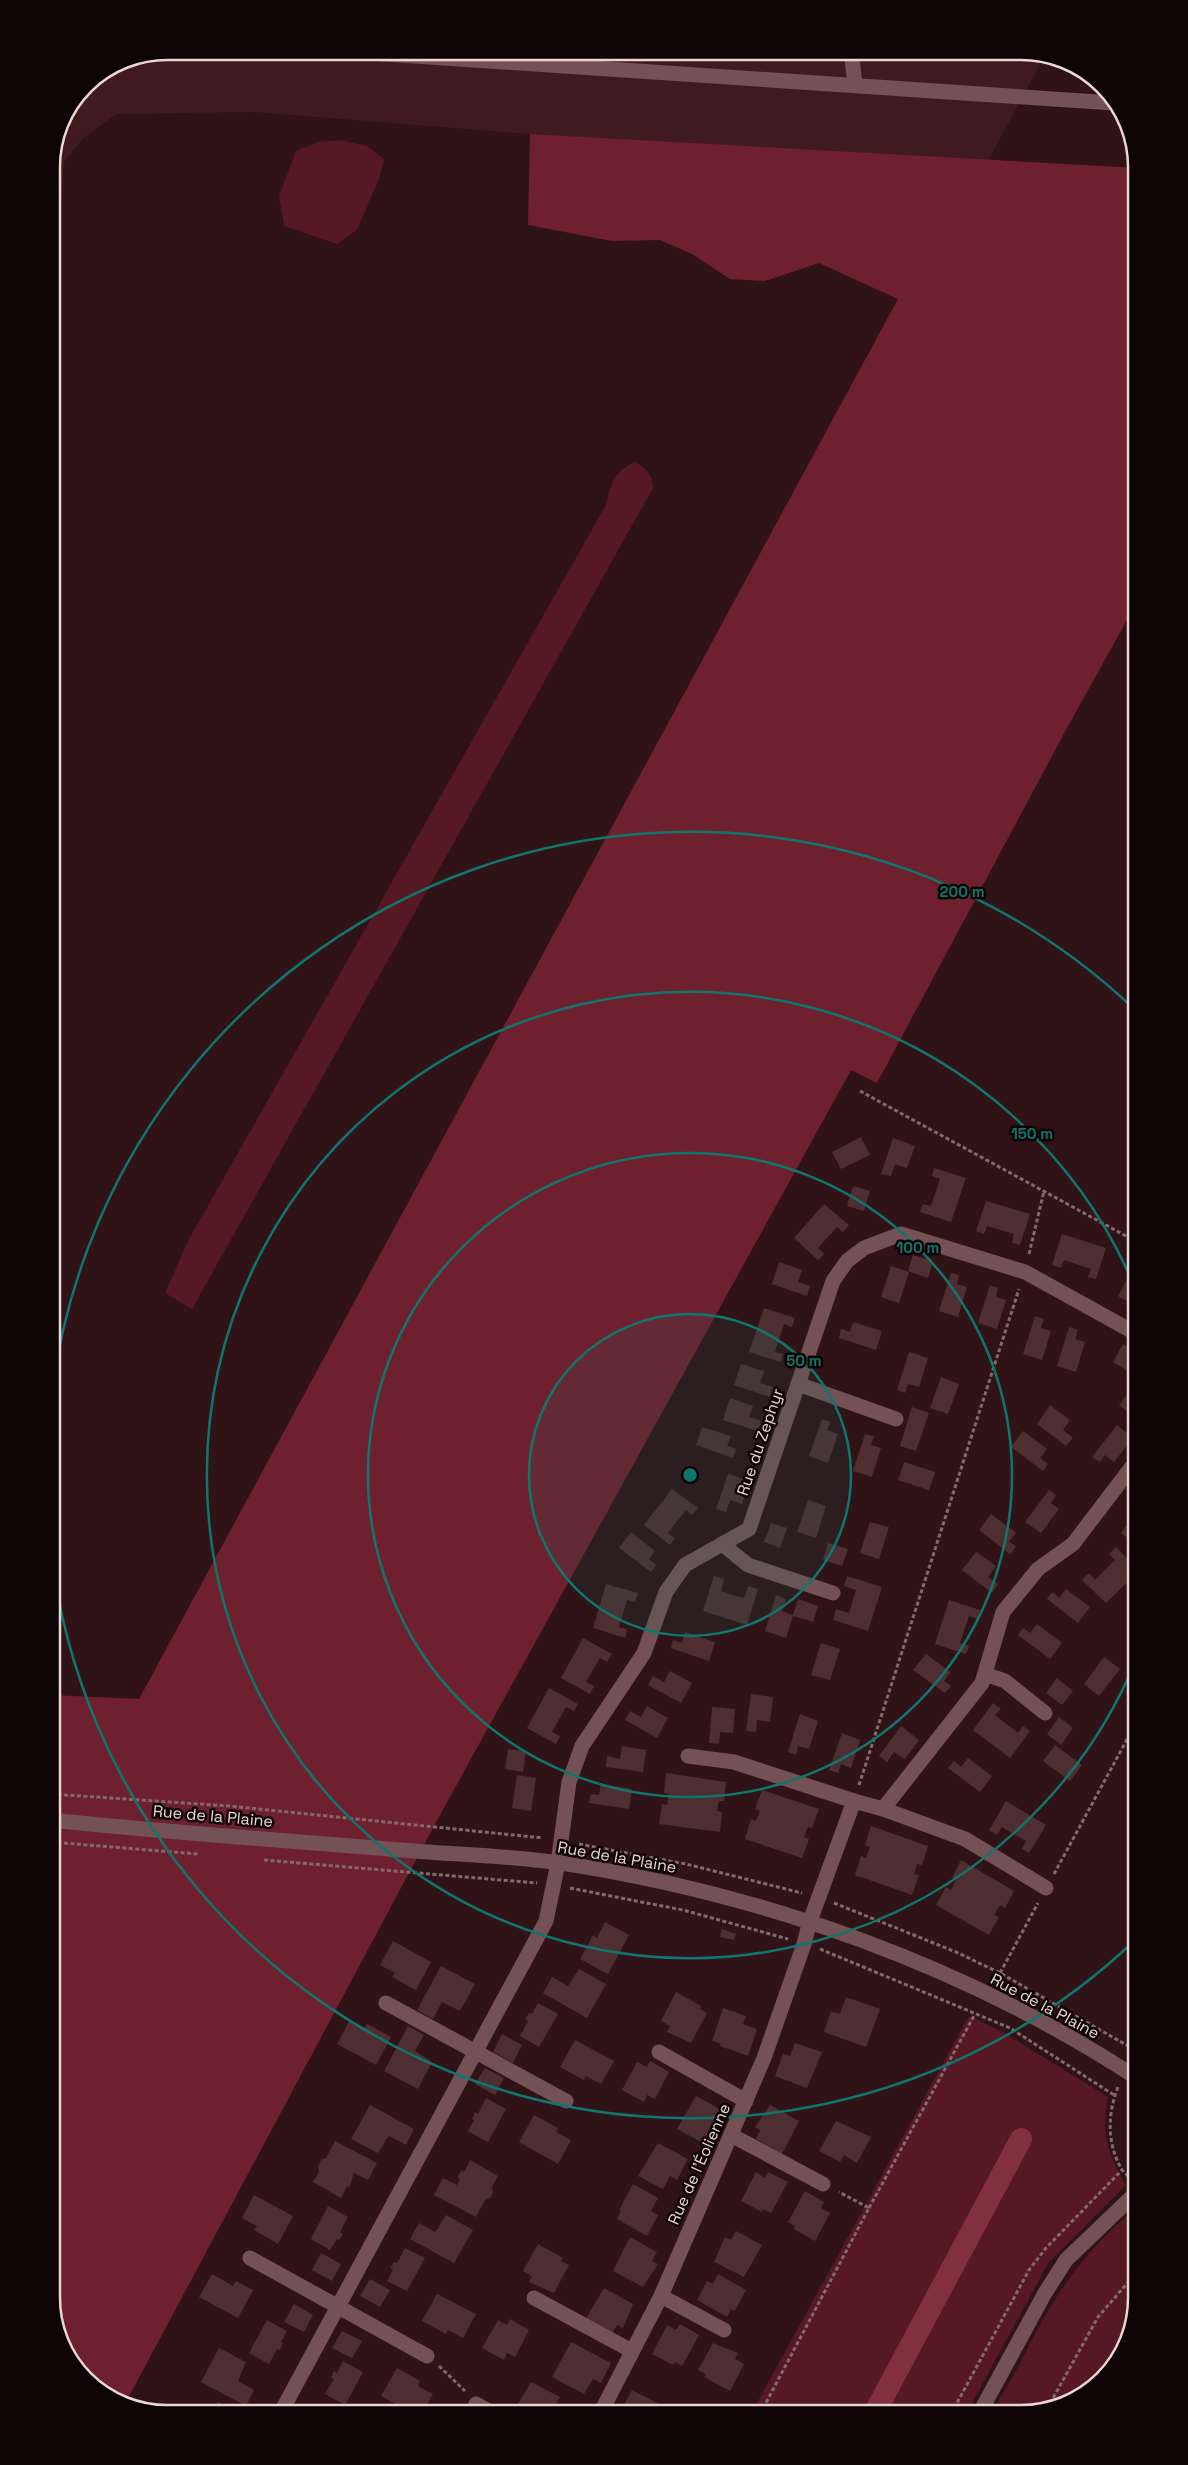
<svg xmlns="http://www.w3.org/2000/svg" width="1188" height="2465" font-family="'Space Grotesk',sans-serif">
<style>
.built{fill:#3f1a1f}
.green{fill:#561823}
.forest{fill:#6f202f}
.lines{fill:none;stroke-linecap:round;stroke-linejoin:round}
.canal{stroke:#81303d;stroke-width:22}
.building{fill:#4e2e31}
.path{stroke:#82696b;stroke-width:3;stroke-dasharray:4 2.5;stroke-linecap:butt}
.minor{stroke:#745154;stroke-width:15}
.ring{fill:none;stroke:#0f766e;stroke-width:2.5}
.labels{text-anchor:middle;dominant-baseline:central;stroke-width:5;stroke-linejoin:round;paint-order:stroke}
.street-label{font-size:16px;fill:#ebd6d7;stroke:#0f0405}
.rim{fill:none;stroke:#ebd6d7;stroke-width:2.5}
.centre{fill:#0f766e;stroke:#0f0405;stroke-width:2.5}
.ring-label{font-size:15px;text-anchor:middle;font-weight:bold;fill:#0f766e;stroke:#0f0405;stroke-width:5;stroke-linejoin:round;paint-order:stroke}
</style>
<rect width="100%" height="100%" fill="#301316"/>
<polygon class="built" points="167,51 1029,52 1044,57 988,161 530,134 254,112 117,114 83,138 64,162 51,343 51,160 60,122 85,85 123,60"/>
<g class="green">
<polygon points="341,140 367,146 384,159 380,176 357,230 337,244 284,226 279,196 296,151 319,142"/>
<path d="M635,462C647,469 652,474 653,488L192,1309L165,1293L188,1241L606,505C612,482 613,472 635,462Z"/>
<path d="M969,2016L1003,2032L1108,2097C1101,2134 1107,2153 1126,2185L1049,2262L966,2414H751Z"/>
<path d="M1137,2208V2298L1117,2363L1065,2405L1021,2414H1001L999,2399C1017,2373 1029,2343 1045,2316C1068,2276 1100,2236 1137,2208Z"/>
</g>
<polygon class="forest" points="530,134 1137,168 1137,602 1067,728 877,1083 851,1070 440,1815 126,2402 102,2394 60,2342 51,2298 51,1695 139,1699 898,299 819,263 765,281 730,279 692,254 660,240 612,241 528,225"/>
<g class="lines">
<polyline class="canal" points="874,2414 1021,2139"/>
</g>
<g class="building">
<polygon points="861,1137 870,1155 841,1169 832,1152"/>
<polygon points="893,1138 915,1146 907,1168 895,1164 891,1176 881,1174"/>
<polygon points="934,1168 966,1178 951,1222 920,1212 923,1204 931,1206 940,1179 932,1176"/>
<polygon points="853,1186 870,1191 864,1211 847,1206"/>
<polygon points="986,1201 1030,1214 1020,1245 1012,1243 1014,1234 987,1226 984,1234 976,1231"/>
<polygon points="824,1204 849,1225 843,1232 837,1227 818,1248 824,1254 818,1260 794,1238"/>
<polygon points="1062,1234 1106,1248 1096,1279 1088,1277 1091,1269 1064,1260 1061,1268 1052,1265"/>
<polygon points="913,1255 933,1261 928,1278 908,1271"/>
<polygon points="1137,1261 1137,1297 1130,1293 1126,1301 1118,1296"/>
<polygon points="779,1262 802,1270 798,1282 810,1286 807,1296 772,1284"/>
<polygon points="891,1266 909,1272 899,1303 881,1297"/>
<polygon points="951,1273 959,1275 957,1284 967,1287 958,1317 939,1311"/>
<polygon points="990,1285 998,1288 996,1297 1006,1300 997,1329 978,1323"/>
<polygon points="764,1308 795,1318 792,1327 784,1324 775,1352 783,1354 781,1362 749,1352"/>
<polygon points="1035,1316 1044,1319 1041,1328 1051,1331 1042,1360 1023,1354"/>
<polygon points="853,1322 882,1331 876,1350 839,1338 841,1329 850,1332"/>
<polygon points="1069,1327 1078,1330 1075,1339 1085,1342 1076,1372 1057,1366"/>
<polygon points="1123,1344 1137,1352 1128,1371 1113,1362"/>
<polygon points="909,1352 928,1358 919,1387 908,1384 905,1393 897,1390"/>
<polygon points="741,1364 764,1371 760,1383 773,1387 770,1397 734,1385"/>
<polygon points="941,1377 959,1384 948,1414 930,1408"/>
<polygon points="1137,1382 1137,1414 1135,1417 1119,1405"/>
<polygon points="730,1398 753,1406 749,1417 761,1421 758,1431 723,1420"/>
<polygon points="1050,1405 1070,1420 1063,1430 1073,1438 1066,1446 1037,1424"/>
<polygon points="912,1407 929,1413 916,1451 900,1446"/>
<polygon points="822,1419 830,1422 827,1430 838,1434 828,1463 809,1456"/>
<polygon points="1117,1425 1133,1438 1114,1462 1105,1455 1100,1462 1092,1457"/>
<polygon points="702,1427 731,1436 727,1446 736,1449 733,1458 696,1445"/>
<polygon points="1023,1431 1047,1449 1040,1458 1048,1464 1043,1471 1011,1447"/>
<polygon points="865,1434 874,1436 871,1445 881,1448 872,1477 853,1471"/>
<polygon points="904,1462 935,1472 929,1490 898,1480"/>
<polygon points="728,1474 749,1481 742,1504 730,1500 726,1512 716,1509"/>
<polygon points="672,1489 698,1508 692,1515 686,1510 668,1533 675,1538 670,1545 644,1525"/>
<polygon points="1049,1490 1056,1495 1051,1503 1059,1509 1041,1533 1025,1522"/>
<polygon points="808,1500 826,1506 816,1538 797,1532"/>
<polygon points="991,1514 1016,1533 1009,1541 1016,1547 1010,1554 979,1530"/>
<polygon points="870,1522 889,1527 879,1559 860,1553"/>
<polygon points="771,1523 787,1528 780,1548 764,1542"/>
<polygon points="1126,1526 1133,1531 1137,1527 1137,1545 1121,1533"/>
<polygon points="631,1532 655,1551 649,1559 656,1565 651,1572 619,1548"/>
<polygon points="828,1543 848,1549 842,1566 823,1560"/>
<polygon points="1116,1547 1137,1569 1137,1573 1106,1603 1082,1580 1089,1573 1095,1580 1115,1560 1109,1554"/>
<polygon points="976,1552 996,1566 988,1577 998,1584 992,1593 962,1570"/>
<polygon points="714,1576 724,1579 721,1591 733,1595 744,1598 748,1586 758,1589 747,1625 703,1611"/>
<polygon points="847,1576 882,1587 868,1631 833,1620 836,1609 849,1613 856,1590 844,1586"/>
<polygon points="606,1584 638,1593 635,1602 627,1600 619,1627 627,1629 625,1638 593,1628"/>
<polygon points="1066,1589 1090,1607 1078,1623 1047,1599 1052,1592 1059,1598"/>
<polygon points="776,1595 786,1599 782,1611 793,1615 798,1599 818,1606 813,1622 793,1616 786,1638 765,1631"/>
<polygon points="949,1600 980,1610 977,1619 969,1616 960,1643 969,1646 966,1654 935,1644"/>
<polygon points="1037,1624 1062,1643 1050,1659 1018,1635 1023,1628 1030,1633"/>
<polygon points="685,1632 715,1642 709,1661 671,1648 673,1640 682,1643"/>
<polygon points="583,1638 612,1654 607,1662 600,1658 586,1682 594,1686 590,1694 561,1678"/>
<polygon points="821,1643 840,1649 830,1680 811,1675"/>
<polygon points="926,1654 950,1672 944,1681 951,1686 945,1693 913,1670"/>
<polygon points="1104,1657 1120,1669 1099,1696 1084,1684"/>
<polygon points="670,1671 692,1683 681,1703 648,1685 653,1676 664,1682"/>
<polygon points="1057,1678 1073,1691 1062,1705 1046,1693"/>
<polygon points="549,1688 578,1704 574,1711 566,1707 552,1732 560,1736 556,1744 527,1728"/>
<polygon points="751,1694 773,1697 770,1722 757,1720 756,1732 746,1731"/>
<polygon points="993,1703 1001,1709 995,1715 1018,1733 1023,1726 1030,1731 1010,1758 973,1730"/>
<polygon points="647,1706 668,1718 657,1738 625,1720 630,1711 641,1717"/>
<polygon points="712,1707 735,1709 733,1733 720,1732 719,1744 709,1743"/>
<polygon points="800,1714 818,1721 809,1749 798,1746 796,1755 788,1752"/>
<polygon points="1059,1717 1073,1728 1061,1745 1047,1734"/>
<polygon points="901,1726 919,1740 905,1759 894,1752 887,1762 879,1756"/>
<polygon points="842,1733 860,1740 851,1768 841,1764 838,1773 829,1770"/>
<polygon points="1055,1745 1082,1765 1070,1781 1043,1761"/>
<polygon points="622,1746 646,1750 643,1772 606,1767 607,1756 620,1759"/>
<polygon points="508,1749 526,1751 523,1772 505,1769"/>
<polygon points="968,1758 992,1776 980,1792 948,1768 954,1761 961,1767"/>
<polygon points="666,1773 726,1782 724,1801 719,1801 717,1811 722,1812 720,1832 659,1824 662,1804 667,1805 669,1794 664,1793"/>
<polygon points="517,1775 536,1778 531,1811 512,1808"/>
<polygon points="601,1784 632,1789 629,1809 589,1803 591,1794 599,1795"/>
<polygon points="762,1790 819,1809 812,1828 808,1827 804,1837 809,1839 802,1858 745,1839 751,1819 756,1821 760,1811 755,1809"/>
<polygon points="1006,1801 1046,1825 1029,1853 1022,1849 1026,1841 1002,1827 997,1835 989,1830"/>
<polygon points="871,1826 928,1846 922,1865 917,1864 914,1874 919,1875 912,1895 855,1875 861,1856 866,1858 870,1847 865,1845"/>
<polygon points="961,1860 1014,1891 1005,1908 1000,1905 994,1915 999,1917 989,1935 936,1905 946,1887 951,1890 956,1880 952,1878"/>
<polygon points="605,1922 629,1935 608,1974 580,1959 593,1935 597,1938"/>
<polygon points="722,1929 736,1934 734,1940 720,1937"/>
<polygon points="393,1941 431,1962 416,1990 392,1977 395,1973 380,1965"/>
<polygon points="441,1966 475,1984 460,2011 442,2002 433,2019 417,2010"/>
<polygon points="579,1969 606,1984 587,2018 543,1993 552,1977 568,1986"/>
<polygon points="676,1992 701,2006 700,2009 707,2013 691,2043 667,2032 670,2026 661,2021"/>
<polygon points="846,1997 880,2009 866,2047 824,2032 831,2011 840,2014"/>
<polygon points="538,2003 558,2014 539,2047 520,2036 528,2021 525,2019 529,2013 532,2014"/>
<polygon points="723,2008 746,2016 743,2024 757,2029 748,2056 720,2046 721,2044 712,2041"/>
<polygon points="350,2020 365,2028 367,2024 391,2037 376,2065 337,2044"/>
<polygon points="408,2026 424,2035 415,2051 432,2062 418,2089 384,2071"/>
<polygon points="502,2034 522,2045 513,2063 493,2052"/>
<polygon points="575,2040 614,2061 601,2084 586,2076 584,2080 560,2067"/>
<polygon points="795,2043 822,2052 807,2088 775,2076 783,2054 790,2056"/>
<polygon points="650,2061 669,2072 655,2099 647,2095 644,2102 622,2090 637,2062 647,2067"/>
<polygon points="485,2068 504,2078 495,2095 475,2084"/>
<polygon points="696,2096 725,2112 714,2137 708,2134 703,2143 677,2129"/>
<polygon points="486,2098 506,2109 488,2142 468,2131 474,2120 472,2119 475,2112 478,2114"/>
<polygon points="370,2105 414,2129 406,2145 389,2136 378,2153 351,2139"/>
<polygon points="770,2105 799,2121 782,2154 756,2139 760,2130 755,2127"/>
<polygon points="534,2115 558,2128 556,2132 571,2140 558,2164 519,2142"/>
<polygon points="836,2121 871,2137 857,2163 844,2155 840,2162 819,2151"/>
<polygon points="335,2141 377,2163 368,2180 354,2173 349,2188 347,2186 341,2198 313,2182 319,2172 318,2166 321,2160 326,2158"/>
<polygon points="658,2143 688,2159 677,2180 670,2176 663,2189 638,2176"/>
<polygon points="470,2160 498,2176 492,2187 493,2193 490,2198 485,2200 476,2217 434,2195 443,2178 457,2185 460,2179 457,2178 462,2170 464,2172"/>
<polygon points="756,2172 765,2178 768,2172 788,2182 771,2213 763,2209 762,2212 741,2201"/>
<polygon points="633,2184 658,2198 651,2211 658,2215 647,2236 617,2219 621,2211 619,2210"/>
<polygon points="805,2191 824,2202 821,2208 830,2213 815,2241 794,2229 795,2226 788,2222"/>
<polygon points="254,2195 293,2216 278,2244 254,2230 257,2226 242,2218"/>
<polygon points="328,2206 348,2217 340,2232 343,2234 339,2240 337,2239 330,2250 311,2239"/>
<polygon points="446,2215 473,2230 454,2263 410,2239 419,2223 435,2232"/>
<polygon points="736,2231 762,2245 744,2277 714,2262 725,2237 731,2240"/>
<polygon points="630,2237 657,2252 652,2261 658,2264 643,2287 613,2271"/>
<polygon points="538,2244 563,2258 561,2261 569,2265 554,2293 529,2282 532,2276 523,2271"/>
<polygon points="405,2248 425,2258 407,2291 387,2281 393,2270 390,2268 394,2262 397,2263"/>
<polygon points="321,2253 341,2264 332,2281 312,2270"/>
<polygon points="212,2274 233,2286 236,2281 253,2290 238,2318 199,2297"/>
<polygon points="718,2274 746,2290 735,2311 731,2309 727,2317 697,2300 707,2281 713,2284"/>
<polygon points="370,2279 390,2290 380,2307 360,2296"/>
<polygon points="604,2288 633,2304 623,2328 617,2325 612,2334 585,2320"/>
<polygon points="437,2294 476,2314 463,2338 448,2330 446,2334 422,2321"/>
<polygon points="294,2304 313,2315 304,2332 284,2322"/>
<polygon points="510,2319 529,2330 515,2357 507,2353 504,2360 482,2348 498,2320 507,2325"/>
<polygon points="267,2320 287,2331 281,2342 283,2343 280,2350 277,2349 269,2364 249,2353"/>
<polygon points="680,2324 699,2335 682,2366 675,2362 673,2365 652,2354 667,2325 676,2330"/>
<polygon points="342,2331 362,2341 352,2358 332,2348"/>
<polygon points="571,2342 611,2363 601,2383 593,2379 584,2394 552,2377"/>
<polygon points="713,2343 738,2353 735,2359 744,2364 730,2391 704,2377 706,2374 698,2370"/>
<polygon points="219,2348 246,2362 238,2381 254,2390 246,2406 201,2382"/>
<polygon points="343,2361 363,2372 345,2405 325,2394 334,2379 331,2378 334,2371 337,2373"/>
<polygon points="397,2368 420,2381 418,2386 433,2394 422,2414 414,2414 381,2396"/>
<polygon points="531,2382 560,2397 551,2414 512,2414"/>
<polygon points="632,2390 663,2406 659,2414 627,2414 628,2412 622,2409"/>
<polygon points="218,2402 234,2411 233,2414 197,2414 202,2404 214,2411"/>
<polygon points="322,2404 340,2414 315,2414"/>
</g>
<g class="lines">
<g class="path">
<polyline points="121,61 129,59"/>
<polyline points="69,110 88,96 104,72"/>
<polyline points="51,198 56,141"/>
<polyline points="860,1091 1137,1242"/>
<polyline points="1029,1254 1044,1191"/>
<polyline points="859,1785 1019,1289"/>
<polyline points="51,1794 229,1806 543,1838"/>
<polyline points="51,1842 198,1854"/>
<polyline points="579,1844 686,1864 802,1893"/>
<polyline points="264,1860 537,1883"/>
<polyline points="1054,1874 1137,1721"/>
<polyline points="570,1888 683,1910 788,1939"/>
<polyline points="834,1903 956,1952 1000,1973 1137,2051"/>
<polyline points="820,1949 1010,2028 1114,2095"/>
<polyline points="1000,1973 1038,1903"/>
<path d="M1118,2087C1107,2115 1107,2144 1122,2170"/>
<polyline points="869,2208 975,2014"/>
<polyline points="439,2366 465,2391"/>
<polyline points="1047,2409 1098,2317 1137,2272"/>
<polyline points="760,2414 869,2208 839,2192"/>
<polyline points="951,2414 1029,2270 1046,2248 1122,2170 1129,2177"/>
</g>
<g class="minor">
<polyline points="340,51 1113,103"/>
<polyline points="851,51 855,84"/>
<polyline points="798,1384 896,1419"/>
<polyline points="722,1544 748,1565 833,1593"/>
<polyline points="985,1674 1005,1681 1045,1713"/>
<polyline points="688,1756 734,1762 854,1801"/>
<polyline points="883,1809 965,1839 1046,1888"/>
<path d="M51,1820C172,1833 293,1841 414,1851C463,1855 512,1856 561,1863C764,1894 964,1965 1137,2078"/>
<polyline points="386,2003 566,2101"/>
<polyline points="659,2052 746,2101"/>
<polyline points="731,2135 823,2184"/>
<polyline points="250,2258 427,2356"/>
<polyline points="661,2296 724,2330"/>
<polyline points="534,2298 632,2351"/>
<polyline points="476,2404 494,2414"/>
<polyline points="280,2414 546,1921 558,1863 569,1782 582,1746 644,1653 666,1592 685,1565 749,1529 833,1281 847,1261 864,1248 901,1234 1025,1272 1137,1334"/>
<polyline points="600,2414 661,2296 764,2058 804,1944 810,1921 854,1801 883,1809 982,1683 1003,1612 1038,1569 1073,1544 1137,1460"/>
<polyline points="979,2414 1045,2293 1066,2260 1137,2192"/>
</g>
</g>
<circle cx="690" cy="1475" r="161" fill="#0f766e" fill-opacity=".12"/>
<g class="ring">
<circle cx="690" cy="1475" r="161"/>
<circle cx="690" cy="1475" r="322"/>
<path d="M1136 1660A483 483 0 1 1 1136 1290"/>
<path d="M1133 1942A644 644 0 0 1 52 1559M52 1391A644 644 0 0 1 1133 1008"/>
</g>
<g class="labels">
<g class="street-label">
<text transform="translate(760 1442) rotate(-71)">Rue du Zephyr</text>
<text transform="translate(213 1816) rotate(5)">Rue de la Plaine</text>
<text transform="translate(617 1857) rotate(10)">Rue de la Plaine</text>
<text transform="translate(1045 2006) rotate(28)">Rue de la Plaine</text>
<text transform="translate(699 2164) rotate(-66)">Rue de l'Éolienne</text>
</g>
</g>
<path d="M0 0H1188V2465H0ZM167 60H1021A107 107 0 0 1 1128 167V2298A107 107 0 0 1 1021 2405H167A107 107 0 0 1 60 2298V167A107 107 0 0 1 167 60Z" fill="#0f0405" fill-rule="evenodd"/>
<path class="rim" d="M167 60H1021A107 107 0 0 1 1128 167V2298A107 107 0 0 1 1021 2405H167A107 107 0 0 1 60 2298V167A107 107 0 0 1 167 60Z"/>
<circle cx="690" cy="1475" r="8" class="centre"/>
<g class="ring-label">
<text x="962" y="897">200 m</text>
<text x="1032" y="1139">150 m</text>
<text x="918" y="1253">100 m</text>
<text x="804" y="1366">50 m</text>
</g>
</svg>
